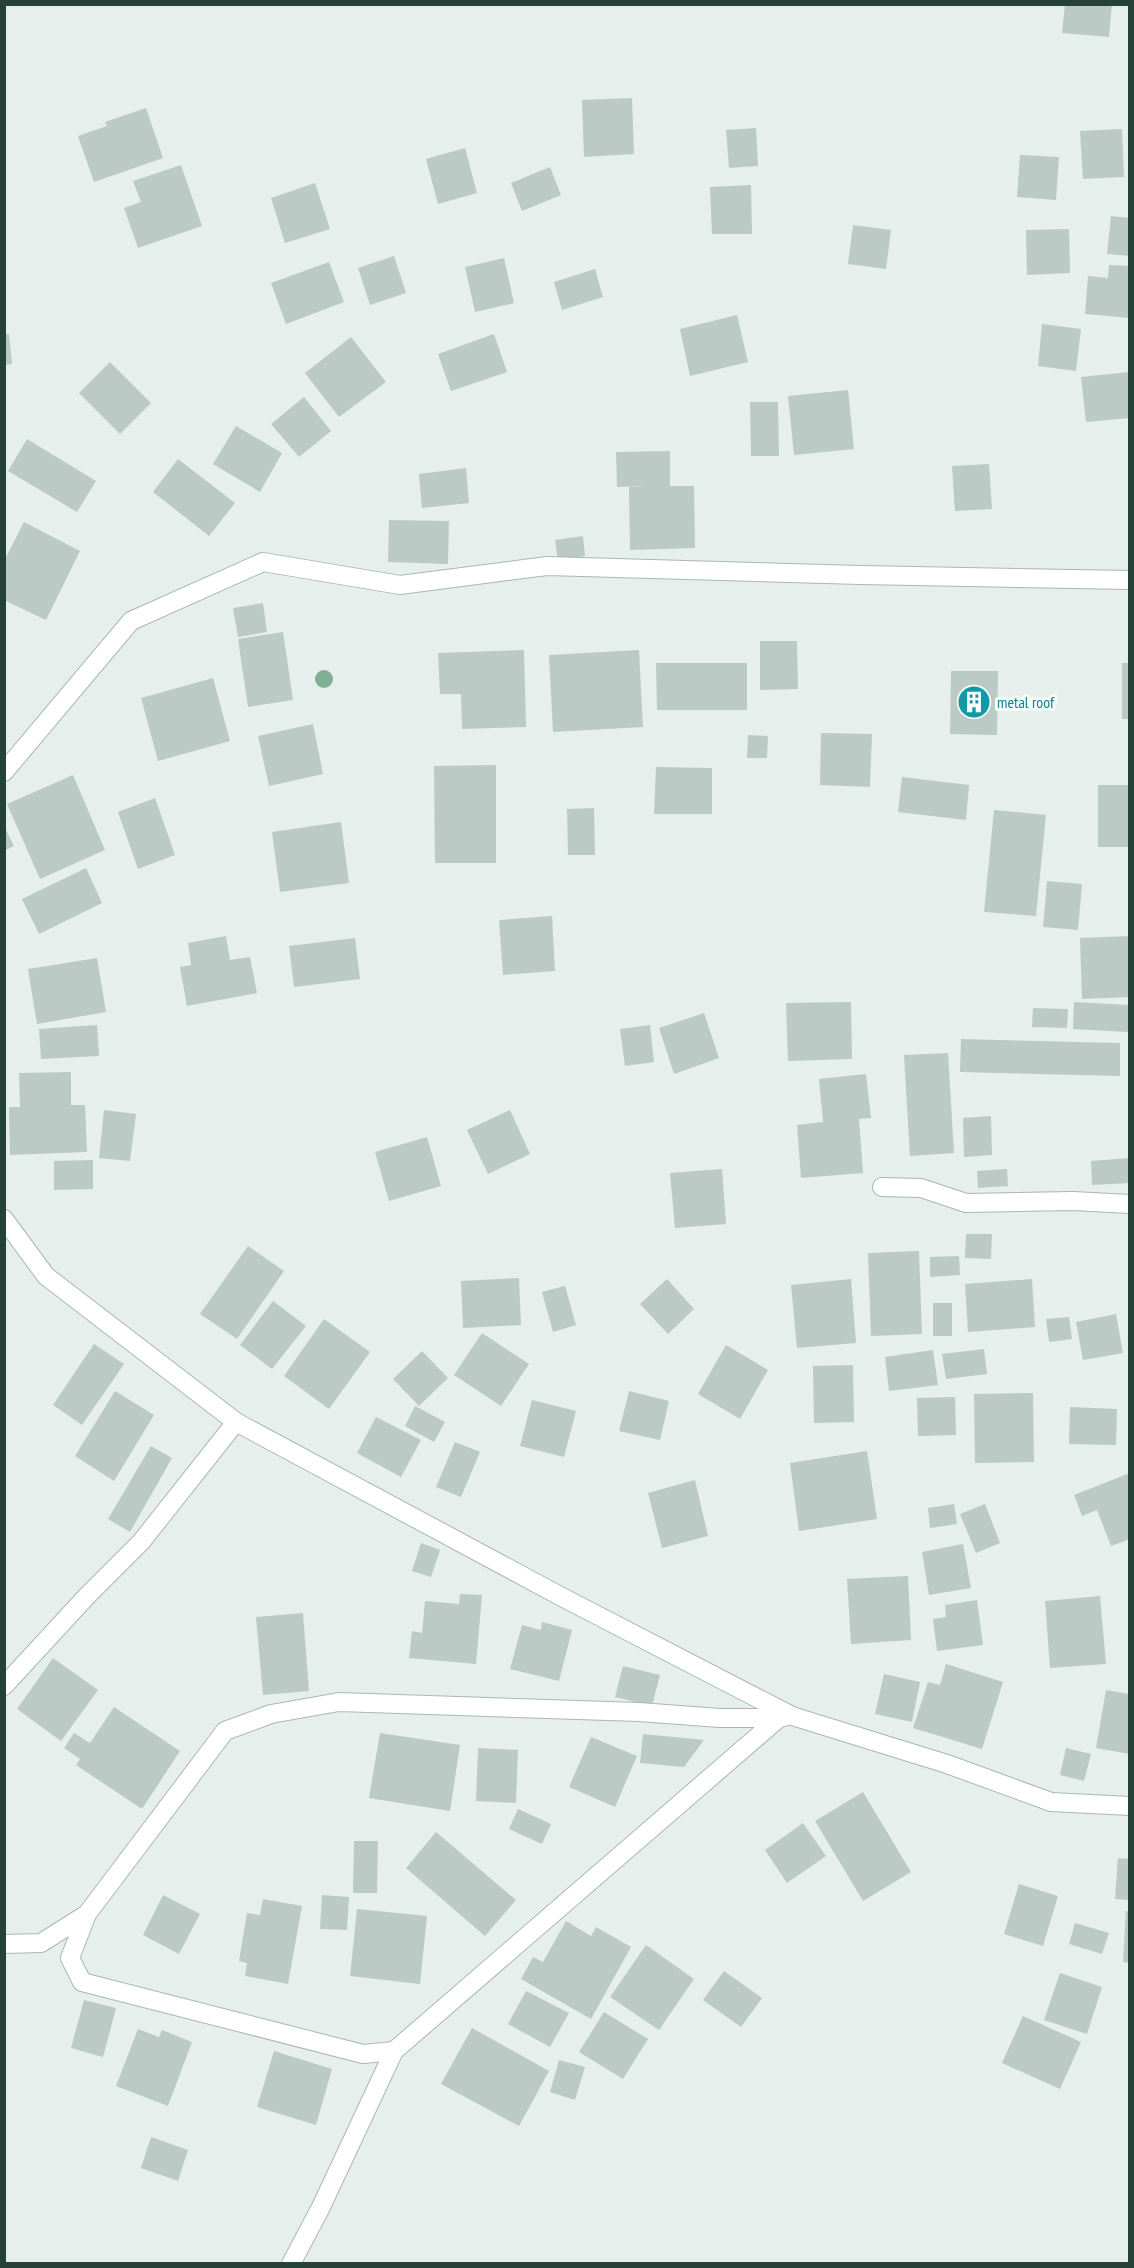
<svg xmlns="http://www.w3.org/2000/svg" width="1134" height="2268" font-family="'PT Sans Narrow',sans-serif">
<style>
.building{fill:#bbcac4}
.lines{fill:none;stroke-linecap:round;stroke-linejoin:round}
.street-casing{stroke:#a8b8b2;stroke-width:20}
.street{stroke:#fff;stroke-width:18}
.tree{fill:#80af93}
.labels{text-anchor:middle;dominant-baseline:central;stroke-width:6;stroke-linejoin:round;paint-order:stroke}
.culture-label{font-size:16px;fill:#0d838f;stroke:#f7fbf9;text-anchor:start}
</style>
<rect width="100%" height="100%" fill="#e6efeb"/>
<g class="building">
<polygon points="1065,4 1112,4 1109,37 1062,33"/>
<polygon points="632,98 634,154 584,157 582,100"/>
<polygon points="146,108 163,158 94,182 78,136 107,126 105,122"/>
<polygon points="756,128 758,166 729,168 726,130"/>
<polygon points="1122,129 1124,177 1083,179 1080,131"/>
<polygon points="465,148 477,193 438,204 426,159"/>
<polygon points="1020,155 1059,157 1056,200 1017,197"/>
<polygon points="181,165 202,226 138,248 124,208 141,202 133,181"/>
<polygon points="550,167 561,195 522,211 511,183"/>
<polygon points="315,183 330,229 285,243 271,198"/>
<polygon points="751,185 752,234 712,234 710,187"/>
<polygon points="1111,216 1130,218 1130,256 1107,254"/>
<polygon points="853,225 891,230 886,269 848,264"/>
<polygon points="1069,229 1070,273 1027,275 1026,230"/>
<polygon points="394,256 406,293 370,305 358,268"/>
<polygon points="504,258 514,303 475,312 465,267"/>
<polygon points="329,262 344,302 286,324 271,283"/>
<polygon points="1109,265 1130,266 1130,318 1085,314 1088,276 1108,278"/>
<polygon points="595,269 603,297 562,310 554,282"/>
<polygon points="737,315 748,362 690,376 680,329"/>
<polygon points="1042,324 1081,329 1076,371 1038,366"/>
<polygon points="4,334 9,334 12,364 4,365"/>
<polygon points="494,334 507,372 451,391 438,354"/>
<polygon points="351,337 386,382 339,417 305,373"/>
<polygon points="110,362 151,403 120,434 79,393"/>
<polygon points="1129,372 1130,418 1086,422 1081,377"/>
<polygon points="848,390 854,449 794,455 788,396"/>
<polygon points="304,397 331,431 299,457 271,424"/>
<polygon points="750,402 778,402 779,456 751,456"/>
<polygon points="236,426 282,453 260,492 213,464"/>
<polygon points="27,439 96,481 77,512 8,471"/>
<polygon points="670,451 670,486 694,486 695,548 630,550 629,487 645,486 617,487 616,452"/>
<polygon points="178,459 235,503 209,536 153,492"/>
<polygon points="989,464 992,509 955,511 952,466"/>
<polygon points="466,468 469,503 422,508 419,474"/>
<polygon points="389,520 449,521 448,564 388,562"/>
<polygon points="24,522 80,551 46,620 4,600 4,561"/>
<polygon points="583,536 585,556 558,561 555,540"/>
<polygon points="263,603 267,632 238,637 233,608"/>
<polygon points="283,632 293,700 248,707 238,639"/>
<polygon points="760,641 797,641 798,689 760,690"/>
<polygon points="524,650 526,727 462,729 461,694 440,694 438,653"/>
<polygon points="639,650 643,727 553,732 549,655"/>
<polygon points="656,663 747,663 747,710 657,710"/>
<rect x="1122" y="663" width="8" height="56"/>
<polygon points="951,671 998,671 997,735 950,734"/>
<polygon points="213,678 230,741 158,761 141,698"/>
<polygon points="313,724 323,774 269,786 258,736"/>
<polygon points="821,733 872,734 870,787 820,785"/>
<polygon points="748,735 768,736 767,758 747,758"/>
<polygon points="496,765 496,863 435,863 434,766"/>
<polygon points="656,767 712,768 712,814 654,814"/>
<polygon points="73,775 105,850 40,879 7,804"/>
<polygon points="902,777 969,785 966,820 898,812"/>
<rect x="1098" y="785" width="32" height="62"/>
<polygon points="155,798 175,855 138,869 118,812"/>
<polygon points="594,808 595,855 568,855 567,809"/>
<polygon points="994,810 1046,815 1036,916 984,912"/>
<polygon points="341,822 349,883 280,892 272,832"/>
<polygon points="4,826 14,846 4,851"/>
<polygon points="86,868 102,903 39,934 22,899"/>
<polygon points="1047,881 1082,884 1078,930 1043,927"/>
<polygon points="552,916 555,971 503,975 499,920"/>
<polygon points="226,936 230,960 250,957 257,993 187,1006 180,967 191,965 188,943"/>
<polygon points="1130,936 1130,997 1082,999 1080,938"/>
<polygon points="355,938 360,979 294,987 289,946"/>
<polygon points="97,958 106,1012 37,1024 28,969"/>
<polygon points="851,1002 852,1059 788,1061 786,1003"/>
<polygon points="1074,1002 1129,1005 1128,1032 1073,1029"/>
<polygon points="1033,1008 1068,1009 1067,1028 1032,1027"/>
<polygon points="704,1013 719,1058 674,1074 659,1028"/>
<polygon points="97,1025 99,1056 41,1059 39,1029"/>
<polygon points="650,1025 654,1062 625,1066 620,1029"/>
<polygon points="961,1039 1120,1043 1120,1076 960,1072"/>
<polygon points="948,1053 954,1153 910,1156 904,1055"/>
<polygon points="71,1072 71,1105 85,1105 87,1152 10,1155 9,1107 20,1107 19,1073"/>
<polygon points="866,1074 871,1118 859,1119 863,1173 801,1178 797,1125 823,1122 819,1079"/>
<polygon points="104,1110 136,1114 130,1161 99,1158"/>
<polygon points="510,1110 530,1154 488,1174 467,1130"/>
<polygon points="991,1116 992,1155 964,1157 963,1118"/>
<polygon points="427,1137 441,1186 389,1201 375,1152"/>
<polygon points="1130,1158 1130,1183 1092,1185 1091,1161"/>
<polygon points="93,1160 93,1189 54,1190 54,1161"/>
<polygon points="722,1169 726,1224 675,1228 670,1173"/>
<polygon points="1007,1169 1008,1186 978,1188 977,1171"/>
<polygon points="966,1234 992,1234 991,1259 965,1258"/>
<polygon points="248,1246 284,1271 237,1339 200,1314"/>
<polygon points="919,1251 922,1334 871,1336 868,1253"/>
<polygon points="959,1256 960,1275 930,1277 930,1257"/>
<polygon points="519,1278 521,1325 463,1328 461,1281"/>
<polygon points="667,1279 694,1309 668,1334 640,1304"/>
<polygon points="851,1279 856,1343 797,1348 791,1285"/>
<polygon points="1032,1279 1035,1327 968,1332 965,1284"/>
<polygon points="565,1286 576,1325 553,1332 542,1292"/>
<polygon points="273,1301 306,1326 272,1369 240,1345"/>
<rect x="933" y="1303" width="19" height="33"/>
<polygon points="1116,1314 1123,1353 1083,1360 1076,1322"/>
<polygon points="1069,1317 1072,1339 1049,1342 1046,1319"/>
<polygon points="324,1319 370,1352 329,1409 284,1376"/>
<polygon points="482,1333 529,1364 501,1406 454,1375"/>
<polygon points="94,1344 124,1364 82,1425 53,1405"/>
<polygon points="726,1345 768,1370 740,1419 698,1394"/>
<polygon points="984,1349 987,1374 946,1379 942,1354"/>
<polygon points="933,1350 938,1385 889,1391 885,1357"/>
<polygon points="422,1351 448,1378 419,1406 393,1379"/>
<polygon points="853,1365 854,1422 814,1423 813,1366"/>
<polygon points="115,1391 154,1415 114,1481 75,1456"/>
<polygon points="629,1391 669,1401 660,1440 619,1431"/>
<polygon points="1033,1393 1034,1462 975,1463 974,1394"/>
<polygon points="955,1397 956,1435 918,1436 917,1398"/>
<polygon points="532,1400 576,1411 564,1457 520,1446"/>
<polygon points="415,1406 445,1422 434,1442 405,1426"/>
<polygon points="1070,1407 1117,1409 1116,1445 1069,1444"/>
<polygon points="376,1417 421,1440 401,1477 357,1453"/>
<polygon points="455,1442 480,1452 461,1497 436,1487"/>
<polygon points="151,1446 172,1458 130,1532 108,1519"/>
<polygon points="867,1451 877,1519 799,1531 790,1463"/>
<polygon points="1130,1473 1130,1539 1111,1546 1097,1510 1082,1516 1074,1495"/>
<polygon points="695,1480 708,1536 662,1548 648,1493"/>
<polygon points="954,1504 957,1524 930,1528 928,1508"/>
<polygon points="985,1504 1000,1543 976,1553 960,1514"/>
<polygon points="421,1543 440,1550 431,1577 412,1571"/>
<polygon points="963,1544 971,1588 929,1595 922,1552"/>
<polygon points="908,1576 911,1640 851,1644 847,1579"/>
<polygon points="460,1594 482,1595 476,1664 409,1658 412,1631 422,1633 425,1601 459,1604"/>
<polygon points="1100,1596 1106,1664 1050,1668 1045,1601"/>
<polygon points="977,1600 983,1645 937,1651 933,1619 946,1617 945,1605"/>
<polygon points="303,1613 309,1691 263,1695 256,1617"/>
<polygon points="542,1622 572,1630 559,1681 510,1669 522,1625 541,1630"/>
<polygon points="53,1658 98,1690 61,1741 17,1709"/>
<polygon points="946,1664 1003,1682 982,1749 913,1728 928,1682 940,1685"/>
<polygon points="623,1666 660,1675 652,1706 615,1697"/>
<polygon points="884,1674 920,1682 912,1722 875,1714"/>
<polygon points="1106,1690 1130,1694 1130,1754 1096,1748"/>
<polygon points="114,1707 180,1751 142,1809 76,1765 80,1759 64,1748 74,1733 90,1743"/>
<polygon points="380,1733 460,1745 450,1811 369,1798"/>
<polygon points="643,1734 704,1740 684,1767 640,1763"/>
<polygon points="591,1737 637,1756 615,1807 569,1787"/>
<polygon points="478,1748 518,1750 516,1803 476,1801"/>
<polygon points="1066,1748 1091,1754 1084,1781 1060,1775"/>
<polygon points="863,1792 911,1872 863,1901 815,1821"/>
<polygon points="518,1809 551,1824 542,1844 509,1829"/>
<polygon points="803,1823 826,1856 787,1883 765,1850"/>
<polygon points="436,1832 516,1900 485,1936 406,1868"/>
<polygon points="354,1841 378,1841 377,1893 353,1893"/>
<polygon points="1118,1858 1130,1859 1130,1900 1115,1899"/>
<polygon points="1019,1884 1058,1896 1043,1946 1004,1934"/>
<polygon points="163,1895 200,1914 179,1954 143,1935"/>
<polygon points="322,1895 349,1897 347,1930 320,1929"/>
<polygon points="263,1899 302,1906 288,1984 245,1976 247,1963 239,1961 247,1913 260,1915"/>
<polygon points="357,1909 427,1916 420,1984 350,1976"/>
<polygon points="1126,1911 1130,1912 1130,1963 1123,1962"/>
<polygon points="566,1921 591,1936 596,1927 631,1947 591,2019 521,1979 533,1957 543,1962"/>
<polygon points="1075,1923 1109,1933 1102,1954 1069,1944"/>
<polygon points="646,1945 694,1979 659,2030 610,1997"/>
<polygon points="724,1971 762,1998 741,2027 703,2000"/>
<polygon points="1060,1973 1102,1987 1087,2034 1044,2020"/>
<polygon points="526,1991 569,2013 550,2047 508,2024"/>
<polygon points="84,2000 116,2008 103,2057 71,2048"/>
<polygon points="604,2012 648,2039 623,2079 579,2052"/>
<polygon points="1023,2016 1081,2042 1060,2089 1002,2063"/>
<polygon points="472,2028 549,2071 519,2126 441,2084"/>
<polygon points="138,2029 159,2037 162,2030 192,2042 168,2106 116,2086"/>
<polygon points="274,2051 332,2069 316,2125 257,2107"/>
<polygon points="559,2060 585,2067 575,2100 550,2092"/>
<polygon points="151,2137 188,2150 178,2181 141,2168"/>
</g>
<g class="lines">
<g class="street-casing">
<g id="street">
<polyline points="4,772 131,621 263,562 400,585 547,566 861,575 1130,580"/>
<polyline points="882,1187 921,1188 966,1203 1073,1201 1130,1204"/>
<polyline points="4,1219 46,1276 236,1422 560,1596 792,1716 947,1764 1051,1802 1130,1806"/>
<polyline points="4,1686 86,1597 141,1542 236,1422"/>
<polyline points="87,1914 70,1958 82,1982 363,2054 394,2051"/>
<polyline points="4,1944 41,1943 87,1914 225,1731 271,1714 339,1702 639,1712 720,1718 779,1718"/>
<polyline points="291,2264 321,2207 394,2051 779,1718 784,1717"/>
</g>
</g>
<use href="#street" class="street"/>
</g>
<circle class="tree" cx="324" cy="679" r="9"/>
<defs>
<g id="building-disc" transform="scale(1.725)"><circle r="9.5" fill="#0f9aa8" stroke="#f7fbf9"/><path d="M-4-6H4V6H1V3H-1V6H-4ZM-2.5-4.3h1.7v1.8h-1.7ZM.8-4.3h1.7v1.8H.8ZM-2.5-1h1.7V.8h-1.7ZM.8-1h1.7V.8H.8Z" fill="#fff"/></g>
</defs>
<g fill-rule="evenodd">
<use href="#building-disc" x="974" y="702"/>
</g>
<g class="labels">
<g class="culture-label">
<text x="997" y="702">metal roof</text>
</g>
</g>
<rect width="1134" height="2268" fill="none" stroke="#24423a" stroke-width="12"/>
</svg>
